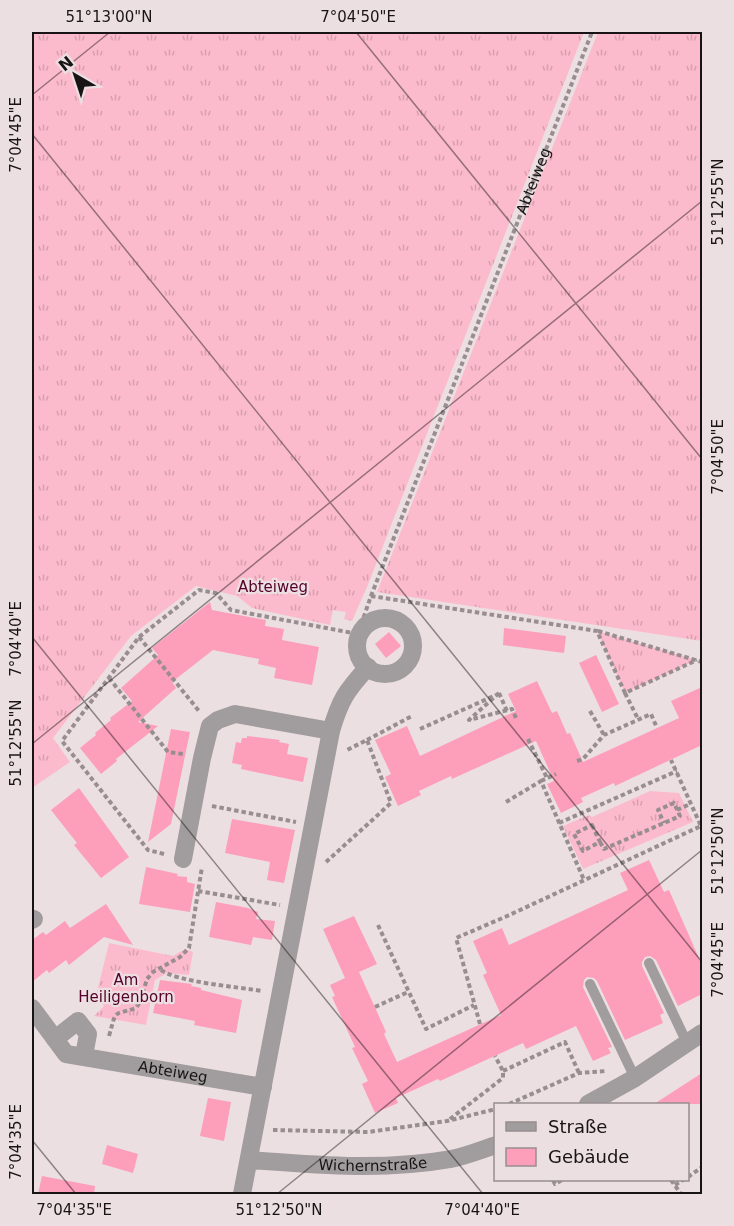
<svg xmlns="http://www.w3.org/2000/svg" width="734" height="1226" font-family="'DejaVu Sans',sans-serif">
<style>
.grass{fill:url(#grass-tufts)}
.pitch{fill:#fcbbcd}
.building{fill:#fd9ebb}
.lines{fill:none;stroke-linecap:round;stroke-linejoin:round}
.path{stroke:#988e91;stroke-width:4;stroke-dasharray:4.5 3;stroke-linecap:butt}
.lane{stroke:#a19c9d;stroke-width:10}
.street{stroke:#a19c9d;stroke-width:18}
.ticks{fill:none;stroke:#181415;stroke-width:1.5;stroke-opacity:0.45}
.labels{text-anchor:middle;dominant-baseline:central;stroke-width:4.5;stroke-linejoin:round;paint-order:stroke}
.street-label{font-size:15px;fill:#181415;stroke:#ecdfe2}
.park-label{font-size:15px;fill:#550129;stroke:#ecdfe2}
.neatline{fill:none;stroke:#181415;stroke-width:2}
.ticks-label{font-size:15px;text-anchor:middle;fill:#181415}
</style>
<defs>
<pattern id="grass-tufts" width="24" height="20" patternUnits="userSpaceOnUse" patternTransform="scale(1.5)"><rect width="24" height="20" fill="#fcbbcd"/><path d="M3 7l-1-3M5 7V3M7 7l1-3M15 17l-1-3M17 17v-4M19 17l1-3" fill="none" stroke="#d7a0af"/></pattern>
</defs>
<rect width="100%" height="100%" fill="#ecdfe2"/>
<g class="grass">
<polygon points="32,32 584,32 367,587 352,621 344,619 346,612 333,610 330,625 252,608 237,596 196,586 131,636 53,738 70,762 32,788"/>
<polygon points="598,32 702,32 702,641 377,592"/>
<polygon points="597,631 697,660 625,693"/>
<polygon points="650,791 679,793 693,822 583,869 563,826 589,815 592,817"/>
<polygon points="109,943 173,956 185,949 193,952 189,975 167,973 155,980 146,1025 94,1016 104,1006 96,996"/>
</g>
<polygon class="pitch" points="633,656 672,661 673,665 654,674 650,668 632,665"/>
<g class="building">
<polygon points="210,602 212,610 266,620 265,626 284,629 282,640 319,647 312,685 274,678 276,668 258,664 259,659 213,650 172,682 176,688 138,722 158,726 116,759 117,761 101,774 80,748 96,735 95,733 111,720 110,718 132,701 121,688 158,655 152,648"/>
<polygon points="504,628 566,636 564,653 503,645"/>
<polygon points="389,632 401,646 386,658 375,644"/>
<polygon points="596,655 619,704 602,712 579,663"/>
<polygon points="537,681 552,713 557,711 567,734 570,733 583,762 679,718 671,701 702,687 702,745 615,786 614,783 581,798 583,802 561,813 547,784 554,781 536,741 452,779 451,776 419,791 421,795 398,806 385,777 391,774 375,740 407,726 420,756 516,711 508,694"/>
<polygon points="171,729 190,732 186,751 171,824 148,842"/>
<polygon points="247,736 280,740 279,742 289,744 287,754 308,758 303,782 241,769 242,765 232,763 236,742 241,743 242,738 247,738"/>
<polygon points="79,788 129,857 101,878 74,845 77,843 51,810"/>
<polygon points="232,819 295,830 284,883 267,880 270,862 225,853"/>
<polygon points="649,860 664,892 669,890 702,965 702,994 678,1006 656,960 650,956 645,957 642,962 642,966 664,1013 660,1015 663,1023 625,1040 597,981 594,978 587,977 584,980 583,987 612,1047 608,1048 611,1053 593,1061 576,1026 526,1049 523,1043 440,1081 438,1079 396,1098 398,1103 375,1113 362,1084 368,1081 352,1048 355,1047 332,997 335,996 330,985 345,978 323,929 354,916 377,964 359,972 386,1032 384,1034 397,1062 501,1015 483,975 487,973 473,941 502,928 509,945 628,890 620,873"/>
<polygon points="146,867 178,874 177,876 187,877 187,882 195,884 190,912 139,904"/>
<polygon points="216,902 248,908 258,912 256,919 275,921 272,940 253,937 251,945 209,937"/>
<polygon points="106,904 133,945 104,937 69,965 66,960 49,973 47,970 32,982 32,940 43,932 46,935 65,921 70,928"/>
<polygon points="160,980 192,984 191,986 201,988 201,990 242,1000 236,1033 194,1025 195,1021 153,1013"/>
<polygon points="702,1073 702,1104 654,1104"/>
<polygon points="208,1098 231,1102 224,1141 200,1136"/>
<polygon points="107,1145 138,1154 133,1173 102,1164"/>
<polygon points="42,1176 95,1186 94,1194 38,1194"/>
</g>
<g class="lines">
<g class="path">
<polyline points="371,596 597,631 625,693 697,660"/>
<polyline points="598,631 702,662"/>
<polyline points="139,637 199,711"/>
<polyline points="109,678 168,752 183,754"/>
<polyline points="499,693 469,720 512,709 516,718"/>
<polyline points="499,693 507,711"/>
<polyline points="625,693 638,719"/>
<polyline points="590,711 604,735"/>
<polyline points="420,729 496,695"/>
<polyline points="528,739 547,778"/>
<polyline points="367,740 412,716"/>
<polyline points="577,761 583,759 604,735 651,714 657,728"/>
<polyline points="541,781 556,774"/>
<polyline points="506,802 541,781 584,880"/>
<polyline points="212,806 296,822"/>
<polyline points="677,810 690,804"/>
<polyline points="559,823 677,771"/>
<polygon points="592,825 600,842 583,851 574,834"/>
<polyline points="600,842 604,849 680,816 674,803 658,810 664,823"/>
<path id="s1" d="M164,854L148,850L62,741L139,637L199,590L216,593L231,610L358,634L371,596L592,32"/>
<polyline points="326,862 391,803 367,740 347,750"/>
<polyline points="198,891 280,905"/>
<polyline points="378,925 426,1029 474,1005"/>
<path d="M161,970C177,982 239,987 262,991"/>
<polyline points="375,1007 408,992"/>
<polyline points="480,1024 456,938 505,917 701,826 671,760"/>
<path d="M109,1036C117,1009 111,1016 136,1008L140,1002L147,979L153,972L180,957L189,948L202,867"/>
<polyline points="503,1071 565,1042 579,1073"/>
<polyline points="509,1104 579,1073 606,1071"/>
<polyline points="450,1119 503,1078 503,1071 495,1056"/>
<polyline points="273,1130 368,1132 447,1121 496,1109"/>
<polyline points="688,1177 702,1167"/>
<polyline points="553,1180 555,1184 562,1180"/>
<polyline points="671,1180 681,1194"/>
<polyline points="675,1185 683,1180"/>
</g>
<g class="lane">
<polyline points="649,963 687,1043"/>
<polyline points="590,984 635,1078"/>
</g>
<g class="street">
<circle cx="385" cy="646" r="28"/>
<polyline points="183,859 202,758 210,726 218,720 235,714 331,731"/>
<polyline points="32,920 34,919"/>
<polyline points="32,1008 55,1039"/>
<path id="s2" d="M84,1056L88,1034L78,1021L55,1039L66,1054L263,1087"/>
<polyline points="588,1104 635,1078 702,1033"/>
<path id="s3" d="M249,1160C317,1165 383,1171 451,1159C466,1156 481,1150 496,1145"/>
<path d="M242,1194L331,731C340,700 346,691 368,667"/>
</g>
</g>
<path class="ticks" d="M356,32L702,459M32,95L110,32M32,134L702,962M32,637L483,1194M32,744L702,201M32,1140L76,1194M277,1194L702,850"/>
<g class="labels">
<g class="street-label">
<text stroke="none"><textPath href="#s1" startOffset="1016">Abteiweg</textPath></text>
<text stroke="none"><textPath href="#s2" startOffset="195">Abteiweg</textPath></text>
<text stroke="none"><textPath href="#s3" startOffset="124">Wichernstraße</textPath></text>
</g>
<g class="park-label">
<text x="273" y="587">Abteiweg</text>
<text x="126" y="980">Am<tspan x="126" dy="17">Heiligenborn</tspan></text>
</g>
</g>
<rect width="734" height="1226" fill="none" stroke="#ecdfe2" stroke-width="66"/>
<rect x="494" y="1103" width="195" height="78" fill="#ecdfe2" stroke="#978e90" stroke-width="1.5"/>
<rect x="506" y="1122" width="30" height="9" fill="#a19c9d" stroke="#978e90" stroke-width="1.5"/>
<text x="548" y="1133" font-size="18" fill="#181415">Straße</text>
<rect x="506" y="1148" width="30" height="18" fill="#fd9ebb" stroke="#978e90" stroke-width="1.5"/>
<text x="548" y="1163" font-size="18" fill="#181415">Gebäude</text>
<g transform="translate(75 75) rotate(321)" stroke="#ecdfe2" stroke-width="4.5" paint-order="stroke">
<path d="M0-4.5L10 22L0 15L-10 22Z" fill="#181415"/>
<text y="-9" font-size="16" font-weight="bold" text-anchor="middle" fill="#181415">N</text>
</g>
<rect x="33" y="33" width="668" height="1160" class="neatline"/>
<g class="ticks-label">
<text x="109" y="22">51°13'00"N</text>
<text x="358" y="22">7°04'50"E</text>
<text transform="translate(16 135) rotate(-90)" y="5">7°04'45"E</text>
<text transform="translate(718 202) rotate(-90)" y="5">51°12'55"N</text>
<text transform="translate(718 457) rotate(-90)" y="5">7°04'50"E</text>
<text transform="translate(16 639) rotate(-90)" y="5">7°04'40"E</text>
<text transform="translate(16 743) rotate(-90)" y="5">51°12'55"N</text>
<text transform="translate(718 851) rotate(-90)" y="5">51°12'50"N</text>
<text transform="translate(718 960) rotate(-90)" y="5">7°04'45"E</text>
<text transform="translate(16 1142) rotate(-90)" y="5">7°04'35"E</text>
<text x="74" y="1215">7°04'35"E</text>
<text x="279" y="1215">51°12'50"N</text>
<text x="482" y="1215">7°04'40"E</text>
</g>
</svg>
